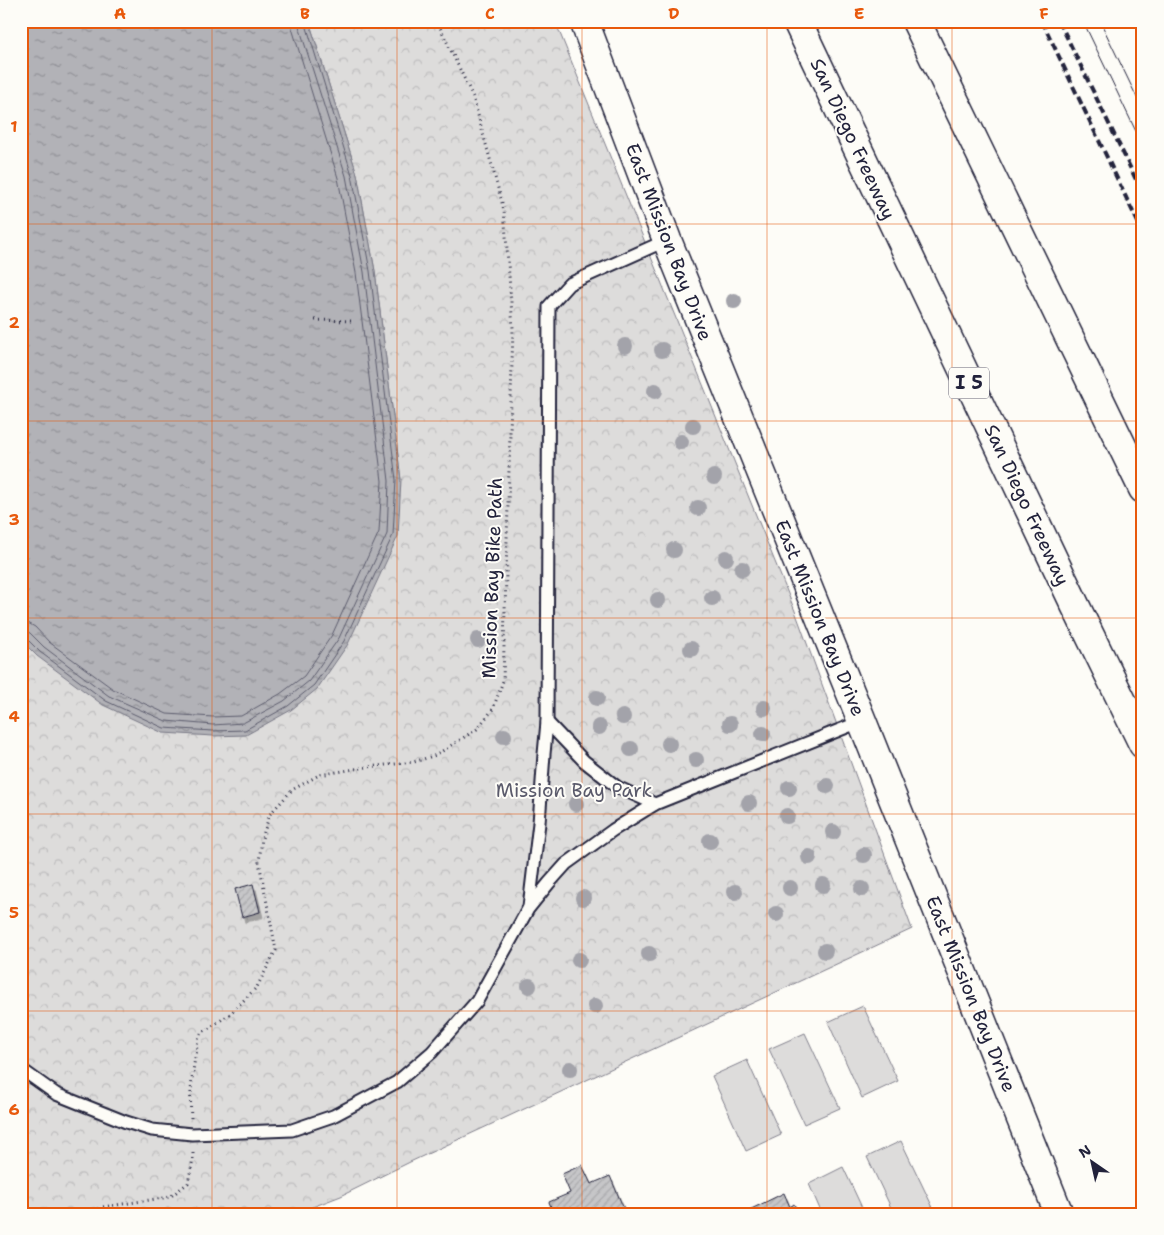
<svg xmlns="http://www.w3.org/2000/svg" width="1164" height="1235" font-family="'Shantell Sans',sans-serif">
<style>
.park{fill:url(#park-crowns);stroke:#807f8b}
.pitch{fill:#dddcdb;stroke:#807f8b}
.water{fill:url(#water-ripples);stroke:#787885}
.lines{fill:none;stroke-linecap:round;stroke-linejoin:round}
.shore{stroke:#5c5c6d;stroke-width:1}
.building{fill:url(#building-hatch);stroke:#22223b;filter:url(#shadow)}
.service-casing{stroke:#22223b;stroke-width:15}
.secondary-casing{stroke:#22223b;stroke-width:31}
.motorway-casing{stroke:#22223b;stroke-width:31}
.path{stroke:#22223b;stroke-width:3;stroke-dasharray:1 4;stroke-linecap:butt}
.service{stroke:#fdfcf7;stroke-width:11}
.secondary{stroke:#fdfcf7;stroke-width:28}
.motorway{stroke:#fdfcf7;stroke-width:28}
.tram{stroke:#22223b;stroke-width:1}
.rail{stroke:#22223b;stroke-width:4;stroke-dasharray:8 4;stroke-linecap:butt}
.tree{fill:#a3a3aa}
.grid{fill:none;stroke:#e8590c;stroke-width:1;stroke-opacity:0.55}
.labels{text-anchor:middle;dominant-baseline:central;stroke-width:4;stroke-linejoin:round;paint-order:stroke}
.shield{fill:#fdfcf7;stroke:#646373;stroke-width:1}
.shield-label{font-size:18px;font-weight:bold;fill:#22223b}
.street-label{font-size:19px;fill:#22223b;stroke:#fdfcf7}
.park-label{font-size:19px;fill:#5a5a6b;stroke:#fdfcf7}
.neatline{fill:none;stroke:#e8590c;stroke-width:2}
.grid-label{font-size:16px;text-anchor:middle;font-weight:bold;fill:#e8590c}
</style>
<defs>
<pattern id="park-crowns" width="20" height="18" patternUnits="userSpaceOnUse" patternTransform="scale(1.25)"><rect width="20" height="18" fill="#dddcdb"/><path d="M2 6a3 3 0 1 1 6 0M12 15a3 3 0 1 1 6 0" fill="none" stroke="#bdbcbd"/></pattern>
<pattern id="water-ripples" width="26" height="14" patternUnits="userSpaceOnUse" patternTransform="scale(1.25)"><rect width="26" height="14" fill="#b2b2b7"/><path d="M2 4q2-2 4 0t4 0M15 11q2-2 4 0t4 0" fill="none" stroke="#909096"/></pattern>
<pattern id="building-hatch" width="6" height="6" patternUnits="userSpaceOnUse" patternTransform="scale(1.25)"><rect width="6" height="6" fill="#c6c6c8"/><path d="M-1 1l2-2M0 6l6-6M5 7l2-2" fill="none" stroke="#aaaaad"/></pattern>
<filter id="shadow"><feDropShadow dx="3" dy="5.5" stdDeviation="0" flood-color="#0004"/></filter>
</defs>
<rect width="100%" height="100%" fill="#fdfcf7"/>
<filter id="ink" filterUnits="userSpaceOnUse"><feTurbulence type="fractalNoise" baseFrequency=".02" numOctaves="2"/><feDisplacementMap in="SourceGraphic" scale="10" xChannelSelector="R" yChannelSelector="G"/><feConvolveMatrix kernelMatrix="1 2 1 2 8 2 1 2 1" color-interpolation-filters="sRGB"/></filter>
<g filter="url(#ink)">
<polygon class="park" points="309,21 555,21 795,611 912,929 410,1162 341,1196 294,1214 21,1214 21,640 37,656 401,480 375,271 357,174"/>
<g class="pitch">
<polygon points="863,1006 898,1081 862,1098 828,1022"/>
<polygon points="805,1033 840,1108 804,1124 769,1049"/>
<polygon points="747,1060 781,1135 746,1151 712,1076"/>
<polygon points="901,1141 936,1214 894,1214 867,1157"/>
<polygon points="843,1167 865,1214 822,1214 809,1184"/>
</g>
<polygon class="water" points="21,21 309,21 357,174 375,271 401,480 398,536 348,644 317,689 291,710 246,735 213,736 163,733 103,705 37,656 21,640"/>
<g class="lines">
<g class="shore">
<polyline points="21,623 28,623 35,627 49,642 113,689 167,714 213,717 241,716 280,694 304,676 332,635 379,532 382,481 356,273 338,178 292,28 291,21"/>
<polyline points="21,630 26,631 30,633 44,647 109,696 166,721 213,725 243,723 284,701 309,681 339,638 387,534 389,481 364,272 346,176 299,26 298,21"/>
<polyline points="21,637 26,638 40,652 106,701 164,728 213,731 245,730 288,706 314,685 344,641 393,535 396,480 370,271 352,175 305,21"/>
</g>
</g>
<g class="building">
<polygon points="253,884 260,912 242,917 235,889"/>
<polygon points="582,1165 591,1184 610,1176 626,1214 554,1214 549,1202 570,1193 562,1174"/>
<polygon points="784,1193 790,1207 794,1204 799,1214 741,1214"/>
</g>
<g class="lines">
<g class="service-casing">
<g id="service">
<polyline points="547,722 584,761 617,787 655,804"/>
<polyline points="529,907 539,823 544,754 547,722 549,306 569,284 667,240"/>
<polyline points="21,1069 56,1094 126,1122 152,1130 192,1134 292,1130 333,1116 397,1082 432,1052 477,1001 528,909 549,883 566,864 613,830 655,804 862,721"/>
</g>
</g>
<g class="secondary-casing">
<polyline id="secondary" points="584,21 667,240 862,721 1059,1214"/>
</g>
<g class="motorway-casing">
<g id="motorway">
<polyline points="797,21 1075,605 1143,744"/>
<polyline points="916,21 1143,489"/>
</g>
</g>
<g class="path">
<polyline points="315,320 352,321"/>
<path d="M191,1118C189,1090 194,1063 199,1035L230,1014L257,987L276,950L259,862L262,838L270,814L292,790L319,775L367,767L414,762L436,755L477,729L493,709L503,681L513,328L504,210L473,97L437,21"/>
<polyline points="90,1214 102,1207 170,1197 188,1183 193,1159 193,1149"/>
</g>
<use href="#service" class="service"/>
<use href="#secondary" class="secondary"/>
<use href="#motorway" class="motorway"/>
<g class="tram">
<polyline points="1083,21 1143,146"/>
<polyline points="1100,21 1143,110"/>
</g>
<g class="rail">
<polyline points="1042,21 1143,233"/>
<polyline points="1059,21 1143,194"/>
</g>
</g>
<g class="tree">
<circle cx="734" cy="301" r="8"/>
<circle cx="625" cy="346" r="8"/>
<circle cx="662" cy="350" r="8"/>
<circle cx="655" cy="391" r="8"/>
<circle cx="693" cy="426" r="8"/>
<circle cx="681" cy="442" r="8"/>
<circle cx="714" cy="477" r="8"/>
<circle cx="698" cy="508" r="8"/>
<circle cx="674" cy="550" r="8"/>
<circle cx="726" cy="558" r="8"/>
<circle cx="742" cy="569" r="8"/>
<circle cx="712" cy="598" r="8"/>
<circle cx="658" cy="600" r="8"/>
<circle cx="478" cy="640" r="8"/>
<circle cx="691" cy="649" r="8"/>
<circle cx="597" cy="698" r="8"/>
<circle cx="764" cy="708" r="8"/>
<circle cx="623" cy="717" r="8"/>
<circle cx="730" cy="724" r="8"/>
<circle cx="599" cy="727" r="8"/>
<circle cx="763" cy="734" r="8"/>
<circle cx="504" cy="736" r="8"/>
<circle cx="669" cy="744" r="8"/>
<circle cx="631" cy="749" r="8"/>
<circle cx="696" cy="760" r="8"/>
<circle cx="827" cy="786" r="8"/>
<circle cx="789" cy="788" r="8"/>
<circle cx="749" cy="803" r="8"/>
<circle cx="576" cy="804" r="8"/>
<circle cx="787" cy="816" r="8"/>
<circle cx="833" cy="832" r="8"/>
<circle cx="710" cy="841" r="8"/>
<circle cx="864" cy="855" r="8"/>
<circle cx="809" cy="857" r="8"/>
<circle cx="823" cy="885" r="8"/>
<circle cx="790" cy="888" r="8"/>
<circle cx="862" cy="889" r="8"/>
<circle cx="735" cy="892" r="8"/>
<circle cx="583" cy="898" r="8"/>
<circle cx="776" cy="914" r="8"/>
<circle cx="825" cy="951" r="8"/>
<circle cx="649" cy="954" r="8"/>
<circle cx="579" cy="960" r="8"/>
<circle cx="529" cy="986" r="8"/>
<circle cx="595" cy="1006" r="8"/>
<circle cx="570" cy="1069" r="8"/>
</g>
</g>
<path class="grid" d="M212,21V1214M397,21V1214M582,21V1214M767,21V1214M952,21V1214M21,224H1143M21,421H1143M21,618H1143M21,814H1143M21,1011H1143"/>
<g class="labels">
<rect class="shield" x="949" y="367.5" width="40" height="31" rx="4"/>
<g class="shield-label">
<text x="969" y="383">I 5</text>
</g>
<g class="street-label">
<text transform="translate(853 139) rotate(65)">San Diego Freeway</text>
<text transform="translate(669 242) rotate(69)">East Mission Bay Drive</text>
<text transform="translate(1027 505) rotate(65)">San Diego Freeway</text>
<text transform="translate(492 578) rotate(-88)">Mission Bay Bike Path</text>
<text transform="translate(820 618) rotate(68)">East Mission Bay Drive</text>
<text transform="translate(971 994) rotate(68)">East Mission Bay Drive</text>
</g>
<g class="park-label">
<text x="574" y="790">Mission Bay Park</text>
</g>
</g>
<rect width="1164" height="1235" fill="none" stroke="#fdfcf7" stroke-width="55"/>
<g transform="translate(1092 1162) rotate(326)" stroke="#fdfcf7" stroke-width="4" paint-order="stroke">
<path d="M0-4L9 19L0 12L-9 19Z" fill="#22223b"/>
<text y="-8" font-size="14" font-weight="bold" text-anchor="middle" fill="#22223b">N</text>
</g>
<rect x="28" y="28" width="1108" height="1180" class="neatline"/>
<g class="grid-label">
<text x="120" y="19">A</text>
<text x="305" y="19">B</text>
<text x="490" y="19">C</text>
<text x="674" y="19">D</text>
<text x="859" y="19">E</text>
<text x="1044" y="19">F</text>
<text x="14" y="132">1</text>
<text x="14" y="328">2</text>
<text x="14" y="525">3</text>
<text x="14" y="722">4</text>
<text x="14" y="918">5</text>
<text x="14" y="1115">6</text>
</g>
</svg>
